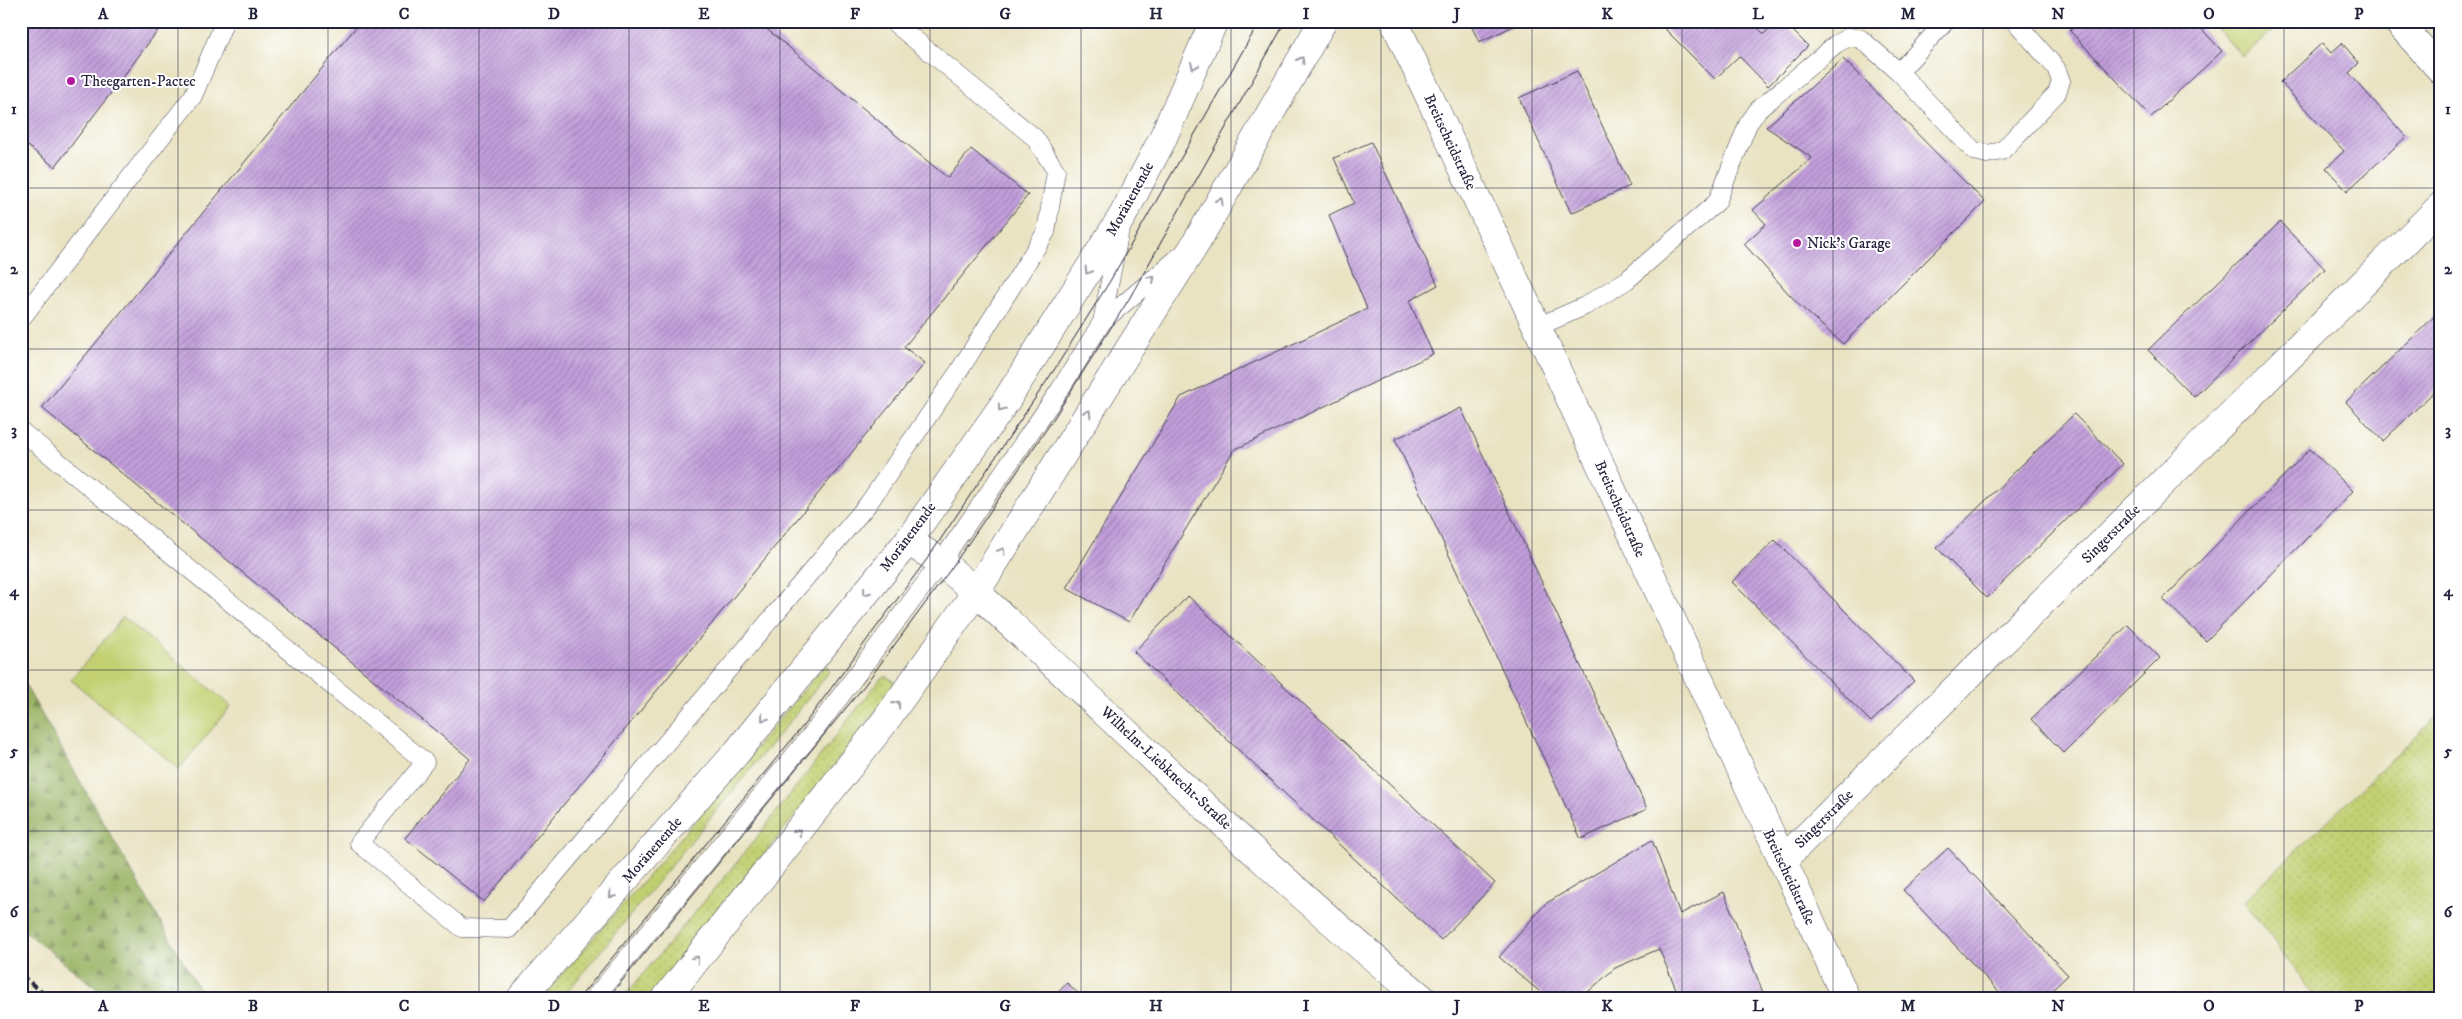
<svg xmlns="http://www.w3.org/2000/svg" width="2462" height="1019" font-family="'IM FELL DW Pica',serif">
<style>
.grass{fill:url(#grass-dots);stroke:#727956}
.forest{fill:url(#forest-firs);stroke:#5e6a50}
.garden{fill:#c2d072;stroke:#727956}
.building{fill:url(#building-hatch)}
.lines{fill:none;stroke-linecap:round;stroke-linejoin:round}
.service-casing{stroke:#403f4f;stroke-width:19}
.minor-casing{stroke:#403f4f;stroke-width:29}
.tertiary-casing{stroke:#403f4f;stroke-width:29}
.secondary-casing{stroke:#403f4f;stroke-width:29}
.service{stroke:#fff;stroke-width:18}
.minor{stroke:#fff;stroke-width:28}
.tertiary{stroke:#fff;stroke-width:28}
.secondary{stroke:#fff;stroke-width:28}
.tram{stroke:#22223b;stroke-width:1}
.rail{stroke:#22223b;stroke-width:4;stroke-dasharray:8 4;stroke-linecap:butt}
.oneway{stroke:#9c9ca7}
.grid{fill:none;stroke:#22223b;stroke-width:1;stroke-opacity:0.55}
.poi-dot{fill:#b5179e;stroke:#fff;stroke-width:2}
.labels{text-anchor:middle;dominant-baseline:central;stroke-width:4;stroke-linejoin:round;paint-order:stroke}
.poi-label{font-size:15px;fill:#22223b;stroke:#fff;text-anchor:start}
.street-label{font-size:15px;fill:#22223b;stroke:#fff}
.neatline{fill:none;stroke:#22223b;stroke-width:2}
.grid-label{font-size:16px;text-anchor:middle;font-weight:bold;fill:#22223b}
</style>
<defs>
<pattern id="grass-dots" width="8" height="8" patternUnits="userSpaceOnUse" patternTransform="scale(1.25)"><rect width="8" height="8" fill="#c2d072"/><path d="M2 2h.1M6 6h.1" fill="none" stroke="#a6b264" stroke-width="1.8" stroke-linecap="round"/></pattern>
<pattern id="forest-firs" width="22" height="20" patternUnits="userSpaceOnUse" patternTransform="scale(1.25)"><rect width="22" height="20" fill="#99b264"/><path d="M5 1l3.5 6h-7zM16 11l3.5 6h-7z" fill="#7c9054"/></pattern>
<pattern id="building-hatch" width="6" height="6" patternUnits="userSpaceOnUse" patternTransform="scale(1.25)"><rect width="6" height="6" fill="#c29fdb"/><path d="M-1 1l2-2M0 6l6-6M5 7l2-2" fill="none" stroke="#9d81b3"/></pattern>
</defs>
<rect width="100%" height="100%" fill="#fff"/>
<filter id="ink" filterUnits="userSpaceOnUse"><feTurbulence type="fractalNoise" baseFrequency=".02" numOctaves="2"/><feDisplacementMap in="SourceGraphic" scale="10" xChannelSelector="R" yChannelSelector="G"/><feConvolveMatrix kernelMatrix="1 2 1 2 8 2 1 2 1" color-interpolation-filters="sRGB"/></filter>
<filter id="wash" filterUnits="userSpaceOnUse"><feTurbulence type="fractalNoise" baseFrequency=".0096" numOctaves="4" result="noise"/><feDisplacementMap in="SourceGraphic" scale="20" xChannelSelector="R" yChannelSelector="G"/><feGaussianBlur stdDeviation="1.12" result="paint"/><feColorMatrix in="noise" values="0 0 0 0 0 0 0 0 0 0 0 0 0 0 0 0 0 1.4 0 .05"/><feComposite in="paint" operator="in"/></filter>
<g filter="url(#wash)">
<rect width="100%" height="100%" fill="#e9e3c2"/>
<g class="grass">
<polygon points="827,665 829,672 796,714 562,998 541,998 668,853 824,666"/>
<polygon points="886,676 895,682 895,687 652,998 623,998 738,861 881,678"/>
<polygon points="2441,712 2441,998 2316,998 2244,901"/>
</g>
<polygon class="forest" points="21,678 204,998 108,998 21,928"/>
<g class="garden">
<polygon points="2210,21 2284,21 2243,57"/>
<polygon points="123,617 231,706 179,769 71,680"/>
</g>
<g id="blocks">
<g class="building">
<polygon points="21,21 165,21 55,167 21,141"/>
<polygon points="361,21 757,21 948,178 971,149 1028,195 904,347 925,363 484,902 405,838 470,759 42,408"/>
<polygon points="1469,21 1512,21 1514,26 1479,42"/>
<polygon points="1657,21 1751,21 1764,34 1777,21 1783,21 1808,46 1768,86 1739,56 1715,79"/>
<polygon points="1821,21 1831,21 1826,26"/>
<polygon points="1910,21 1929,21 1919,31"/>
<polygon points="2079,21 2194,21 2222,51 2151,117 2070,31"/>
<polygon points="2322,43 2331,53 2342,43 2359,63 2349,73 2406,137 2347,191 2326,168 2344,151 2280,82"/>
<polygon points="1843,59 1985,202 1843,344 1799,305 1744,244 1766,224 1753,210 1812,158 1766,127"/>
<polygon points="1577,71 1630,186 1571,213 1519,98"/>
<polygon points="1371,142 1438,285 1409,301 1433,354 1234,450 1129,622 1066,588 1181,397 1367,309 1329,215 1354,203 1334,158"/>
<polygon points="2280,222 2325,269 2194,397 2148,350"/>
<polygon points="2441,310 2441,385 2383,441 2346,402"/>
<polygon points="1461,408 1647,809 1581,839 1395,439"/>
<polygon points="2074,414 2123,464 1987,598 1937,548"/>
<polygon points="2310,449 2353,491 2206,641 2163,599"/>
<polygon points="1775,540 1914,681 1871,722 1732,582"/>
<polygon points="1188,596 1495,883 1441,940 1134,652"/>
<polygon points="2128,625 2160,658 2064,753 2031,719"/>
<polygon points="1652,840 1680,914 1724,892 1765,998 1680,998 1659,949 1615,968 1581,998 1547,998 1499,957 1545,904"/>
<polygon points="1948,848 2068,975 2044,998 2005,998 1903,890"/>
<polygon points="1067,983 1083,998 1053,998"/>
</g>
</g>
</g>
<g filter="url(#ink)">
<use href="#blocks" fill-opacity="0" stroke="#403f4f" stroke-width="1"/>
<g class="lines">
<g class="service-casing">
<g id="service">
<polyline points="1899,72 1946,21"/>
<polyline points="21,319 193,96 225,21"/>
<polyline points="1102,322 1120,229"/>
<polyline points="1537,327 1585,306 1627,280 1717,202 1748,124 1758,110 1836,44 1849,37 1861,39 1899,72 1974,151 1987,154 2002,151 2057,93 2061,81 2056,68 2015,21"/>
<polyline points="21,431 425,762 359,843 462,928 509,929 868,504 959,371 1046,232 1056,171 1035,138 892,21"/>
<polyline points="594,998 815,730 941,562 1059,391 1102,322 1180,256"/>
</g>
</g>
<g class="minor-casing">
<g id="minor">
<polyline points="2397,21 2441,70"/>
<path d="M908,541L941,562L976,592C1124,728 1267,871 1422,998"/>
<polyline points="1782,861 2441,206"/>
</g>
</g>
<g class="tertiary-casing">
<polyline id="tertiary" points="1394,21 1537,327 1846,998"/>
</g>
<g class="secondary-casing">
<g id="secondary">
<polyline points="521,998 737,752 908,541 1004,404 1123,215 1162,140 1214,21"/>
<polyline points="666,998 883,724 976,592 1196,243 1323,21"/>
</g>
</g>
<use href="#service" class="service"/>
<use href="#minor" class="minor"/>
<use href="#tertiary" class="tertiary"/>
<use href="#secondary" class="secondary"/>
<g class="tram">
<polyline points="579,998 803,726 930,555 1056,367 1110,281 1260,21"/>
<polyline points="608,998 864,686 950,570 1052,421 1129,299 1286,21"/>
</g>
<polyline class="rail" points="21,975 49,998"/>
</g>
<defs><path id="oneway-chevron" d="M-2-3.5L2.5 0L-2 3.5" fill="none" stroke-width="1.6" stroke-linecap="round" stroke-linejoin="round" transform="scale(1.25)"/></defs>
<g class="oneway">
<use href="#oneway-chevron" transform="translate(1301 60) rotate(-60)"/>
<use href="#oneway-chevron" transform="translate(1194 66) rotate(114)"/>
<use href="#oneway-chevron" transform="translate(1220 201) rotate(-60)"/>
<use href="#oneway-chevron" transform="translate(1088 271) rotate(122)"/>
<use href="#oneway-chevron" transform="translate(1152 279) rotate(-40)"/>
<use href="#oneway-chevron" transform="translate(1001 408) rotate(125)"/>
<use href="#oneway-chevron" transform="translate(1088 413) rotate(-58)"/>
<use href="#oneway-chevron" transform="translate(1002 551) rotate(-58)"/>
<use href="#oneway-chevron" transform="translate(866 592) rotate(129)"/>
<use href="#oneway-chevron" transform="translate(897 704) rotate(-55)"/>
<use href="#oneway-chevron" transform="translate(764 718) rotate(129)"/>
<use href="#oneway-chevron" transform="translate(798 832) rotate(-51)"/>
<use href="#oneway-chevron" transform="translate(612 895) rotate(132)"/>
<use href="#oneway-chevron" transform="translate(696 959) rotate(-52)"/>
</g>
</g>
<path class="grid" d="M178,21V998M328,21V998M479,21V998M629,21V998M780,21V998M930,21V998M1081,21V998M1231,21V998M1381,21V998M1532,21V998M1682,21V998M1833,21V998M1983,21V998M2134,21V998M2284,21V998M21,188H2441M21,349H2441M21,510H2441M21,670H2441M21,831H2441"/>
<g class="poi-dot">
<circle cx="71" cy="81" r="5"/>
<circle cx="1797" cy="243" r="5"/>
</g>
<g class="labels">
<g class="poi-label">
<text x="81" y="81">Theegarten-Pactec</text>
<text x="1807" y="243">Nick's Garage</text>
</g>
<g class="street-label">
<text transform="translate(1450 142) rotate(65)">Breitscheidstraße</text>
<text transform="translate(1130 199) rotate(-61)">Moränenende</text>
<text transform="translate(1620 509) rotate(66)">Breitscheidstraße</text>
<text transform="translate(2111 534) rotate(-45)">Singerstraße</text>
<text transform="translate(908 537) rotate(-53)">Moränenende</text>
<text transform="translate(1166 768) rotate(43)">Wilhelm-Liebknecht-Straße</text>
<text transform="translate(1824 819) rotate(-45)">Singerstraße</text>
<text transform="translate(652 850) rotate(-49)">Moränenende</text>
<text transform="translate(1789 877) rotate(65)">Breitscheidstraße</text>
</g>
</g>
<rect width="2462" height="1019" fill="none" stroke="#fff" stroke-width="55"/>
<rect x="28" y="28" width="2406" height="964" class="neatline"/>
<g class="grid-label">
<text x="103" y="19">A</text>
<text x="253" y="19">B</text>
<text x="404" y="19">C</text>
<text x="554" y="19">D</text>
<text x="704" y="19">E</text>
<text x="855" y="19">F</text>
<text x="1005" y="19">G</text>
<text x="1156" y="19">H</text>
<text x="1306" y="19">I</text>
<text x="1457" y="19">J</text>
<text x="1607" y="19">K</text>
<text x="1758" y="19">L</text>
<text x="1908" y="19">M</text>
<text x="2058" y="19">N</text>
<text x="2209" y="19">O</text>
<text x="2359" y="19">P</text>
<text x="14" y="114">1</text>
<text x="2448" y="114">1</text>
<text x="14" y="274">2</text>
<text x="2448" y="274">2</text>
<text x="14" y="435">3</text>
<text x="2448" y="435">3</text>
<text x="14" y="596">4</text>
<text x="2448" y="596">4</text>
<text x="14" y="756">5</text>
<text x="2448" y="756">5</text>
<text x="14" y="917">6</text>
<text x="2448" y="917">6</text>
<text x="103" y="1011">A</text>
<text x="253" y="1011">B</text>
<text x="404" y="1011">C</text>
<text x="554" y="1011">D</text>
<text x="704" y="1011">E</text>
<text x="855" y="1011">F</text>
<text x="1005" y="1011">G</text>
<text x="1156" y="1011">H</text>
<text x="1306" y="1011">I</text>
<text x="1457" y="1011">J</text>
<text x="1607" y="1011">K</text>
<text x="1758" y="1011">L</text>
<text x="1908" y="1011">M</text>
<text x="2058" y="1011">N</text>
<text x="2209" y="1011">O</text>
<text x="2359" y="1011">P</text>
</g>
</svg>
